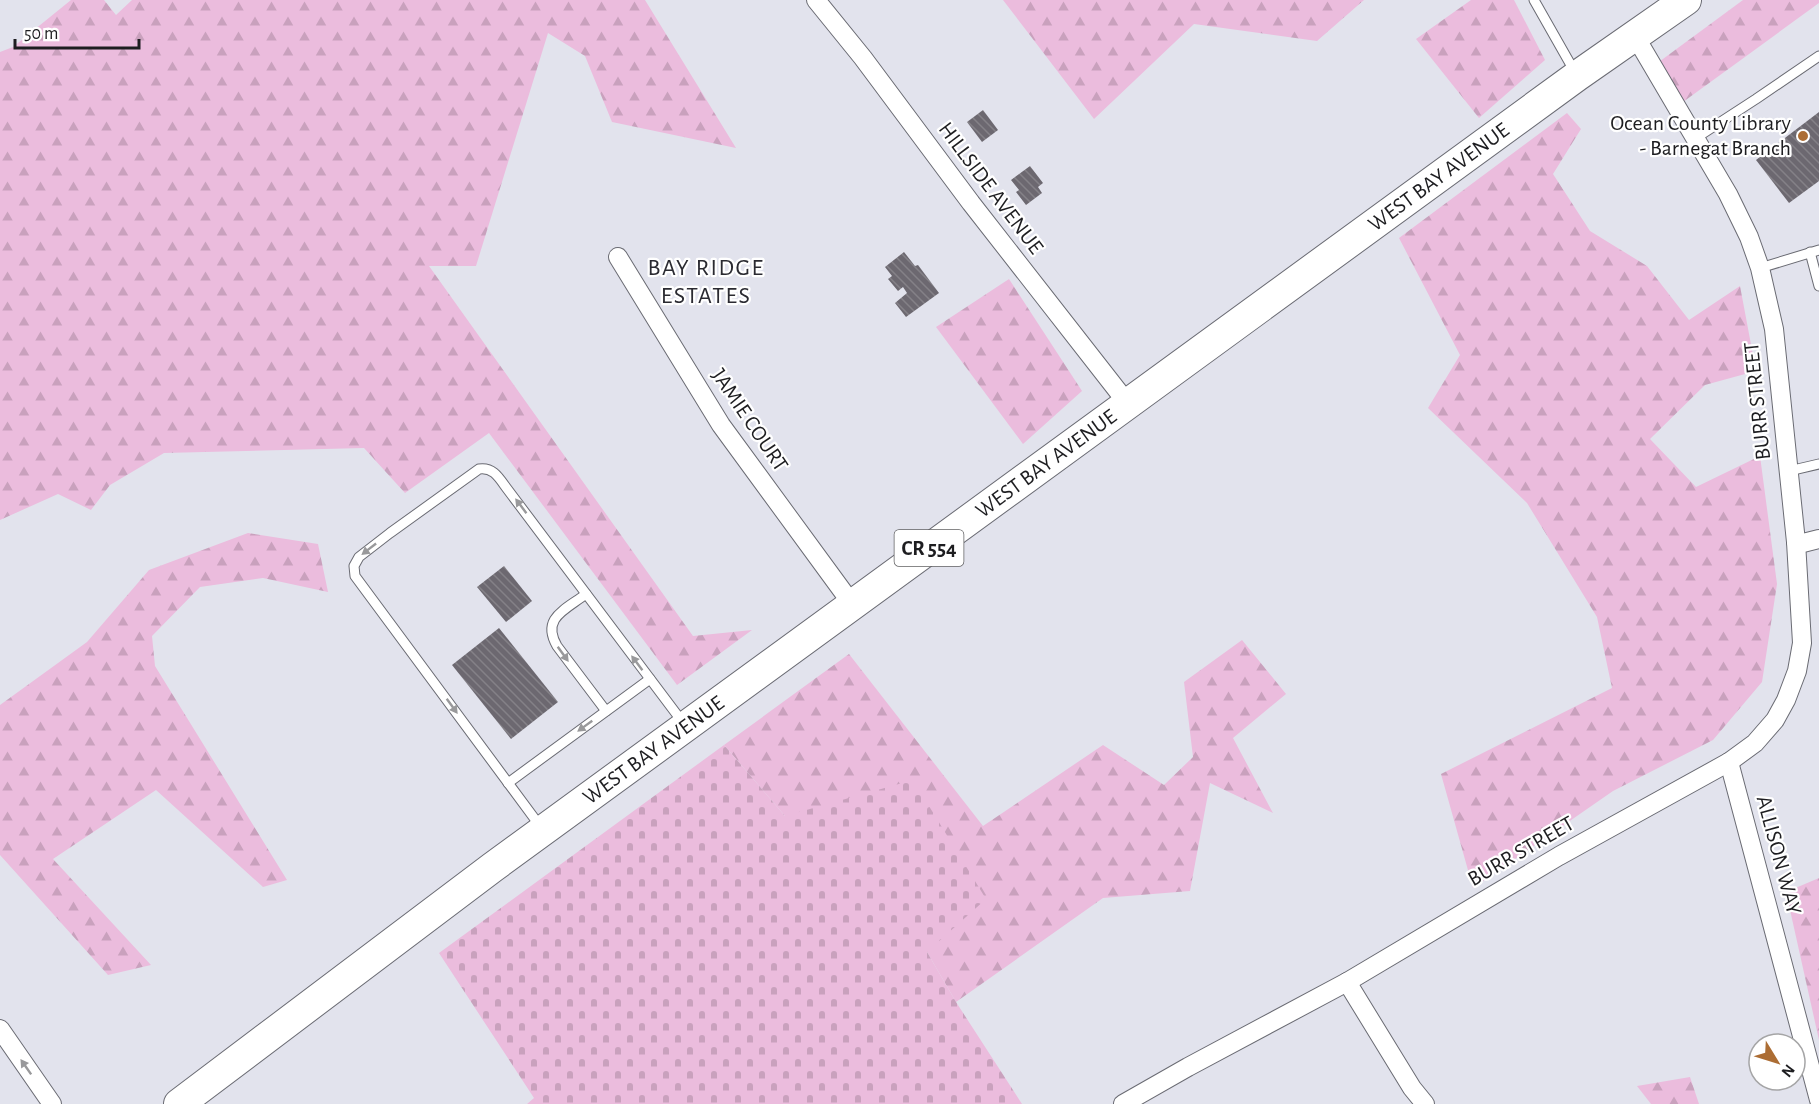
<svg xmlns="http://www.w3.org/2000/svg" width="1819" height="1104" font-family="'Alegreya Sans',sans-serif">
<style>
.forest{fill:url(#forest-firs)}
.cemetery{fill:url(#cemetery-stones)}
.building{fill:url(#building-back-hatch)}
.lines{fill:none;stroke-linecap:round;stroke-linejoin:round}
.service-casing{stroke:#6a6b73;stroke-width:11}
.minor-casing{stroke:#6a6b73;stroke-width:20}
.primary-casing{stroke:#6a6b73;stroke-width:32}
.service{stroke:#fff;stroke-width:9}
.minor{stroke:#fff;stroke-width:18}
.primary{stroke:#fff;stroke-width:30}
.oneway{fill:#99999b}
.poi-dot{fill:#ac6d34;stroke:#fff;stroke-width:2}
.labels{text-anchor:middle;dominant-baseline:central;stroke-width:4.5;stroke-linejoin:round;paint-order:stroke}
.shield{fill:#fff;stroke:#616163;stroke-width:1.5}
.shield-label{font-size:21px;font-weight:bold;fill:#1d1d20}
.poi-label{font-size:22px;fill:#1d1d20;stroke:#fff;text-anchor:end}
.street-label{font-size:22px;fill:#1d1d20;stroke:#fff}
.neighbourhood-label{font-size:24px;letter-spacing:1.5px;fill:#2a2a31;stroke:#fff}
</style>
<defs>
<pattern id="forest-firs" width="22" height="20" patternUnits="userSpaceOnUse" patternTransform="scale(1.5)"><rect width="22" height="20" fill="#ebbcdd"/><path d="M5 1l3.5 6h-7zM16 11l3.5 6h-7z" fill="#c9a1bd"/></pattern>
<pattern id="cemetery-stones" width="16" height="16" patternUnits="userSpaceOnUse" patternTransform="scale(1.5)"><rect width="16" height="16" fill="#ebbcdd"/><path d="M2 7V4a2 2 0 0 1 4 0v3zM10 15v-3a2 2 0 0 1 4 0v3z" fill="#c9a1bd"/></pattern>
<pattern id="building-back-hatch" width="6" height="6" patternUnits="userSpaceOnUse" patternTransform="scale(1.5)"><rect width="6" height="6" fill="#6c6870"/><path d="M-1 5l2 2M0 0l6 6M5-1l2 2" fill="none" stroke="#848187"/></pattern>
</defs>
<rect width="100%" height="100%" fill="#e2e3ed"/>
<g class="forest">
<polygon points="71,0 104,0 116,15 132,0 645,0 736,148 612,122 585,56 548,33 476,266 429,266 693,636 752,630 677,685 489,433 405,493 364,448 164,453 110,485 91,510 58,494 0,520 0,52 13,47"/>
<polygon points="1003,0 1364,0 1317,41 1194,24 1094,119"/>
<polygon points="1471,0 1514,0 1545,60 1479,118 1416,39"/>
<polygon points="1743,0 1819,0 1819,3 1672,110 1648,70"/>
<polygon points="1567,113 1581,129 1553,174 1590,231 1647,266 1689,320 1740,286 1756,371 1705,385 1650,439 1696,487 1760,456 1777,584 1762,682 1713,740 1613,791 1473,888 1441,774 1612,688 1597,617 1527,503 1428,408 1460,355 1399,238"/>
<polygon points="1009,279 1082,391 1023,444 936,327"/>
<polygon points="248,533 318,544 328,592 263,578 200,587 152,636 155,666 287,880 263,887 156,790 53,859 151,965 108,975 0,855 0,705 87,642 149,570"/>
<polygon points="1242,640 1286,694 1233,738 1273,813 1210,783 1190,891 1103,898 956,1002 927,952 785,816 724,745 849,654 983,826 1103,745 1164,785 1193,757 1184,682"/>
<polygon points="1819,878 1819,1040 1786,892"/>
<polygon points="1690,1077 1699,1104 1651,1104 1637,1086"/>
</g>
<polygon class="cemetery" points="724,745 785,816 913,780 986,899 927,952 956,1002 1022,1104 527,1104 534,1098 439,953"/>
<g class="building">
<polygon points="983,110 998,130 982,142 967,122"/>
<polygon points="1819,112 1819,181 1789,203 1756,160"/>
<polygon points="1030,166 1043,183 1038,187 1042,193 1026,205 1016,192 1019,190 1011,180"/>
<polygon points="904,252 915,266 918,265 939,293 906,317 895,303 907,293 903,287 898,291 888,279 892,276 885,267"/>
<polygon points="504,566 532,601 506,622 477,587"/>
<polygon points="499,628 558,702 511,739 452,665"/>
</g>
<g class="lines">
<g class="service-casing">
<g id="service">
<polyline points="1534,0 1576,74"/>
<polyline points="1696,138 1756,99 1819,56"/>
<polyline points="1810,252 1819,286"/>
<polyline points="1760,268 1819,250"/>
<polyline points="1789,471 1819,464"/>
<path d="M586,594C565,610 541,618 557,646L606,711"/>
<polyline points="508,783 650,679"/>
<path d="M540,826L355,576L354,566L359,557L390,533L479,469C492,467 498,476 505,486L684,724"/>
</g>
</g>
<g class="minor-casing">
<g id="minor">
<polyline points="816,0 863,58 971,203 1128,404"/>
<polyline points="618,257 721,425 852,604"/>
<polyline points="1796,542 1799,544 1819,539"/>
<polyline points="1729,762 1819,1100"/>
<polyline points="1347,982 1412,1088 1425,1104"/>
<polyline points="0,1029 52,1104"/>
<polyline points="1123,1104 1188,1067 1347,982 1559,856 1729,762 1755,743 1775,720 1786,700 1797,671 1802,643 1796,542 1774,329 1760,268 1749,237 1728,194 1635,36"/>
</g>
</g>
<g class="primary-casing">
<g id="primary">
<path id="s1" d="M179,1104L493,867L1577,76L1686,0"/>
</g>
</g>
<use href="#service" class="service"/>
<use href="#minor" class="minor"/>
<use href="#primary" class="primary"/>
</g>
<defs><path id="oneway-solid" d="M-6-.8H1V-3.2L6.5 0L1 3.2V.8H-6Z" transform="scale(1.5)"/></defs>
<g class="oneway">
<use href="#oneway-solid" transform="translate(521 506) rotate(-127)"/>
<use href="#oneway-solid" transform="translate(369 549) rotate(142)"/>
<use href="#oneway-solid" transform="translate(563 654) rotate(54)"/>
<use href="#oneway-solid" transform="translate(637 663) rotate(-127)"/>
<use href="#oneway-solid" transform="translate(452 706) rotate(54)"/>
<use href="#oneway-solid" transform="translate(585 726) rotate(144)"/>
<use href="#oneway-solid" transform="translate(26 1067) rotate(-125)"/>
</g>
<circle class="poi-dot" cx="1803" cy="136" r="6"/>
<g class="labels">
<rect class="shield" x="894.5" y="530" width="69" height="36" rx="4.5"/>
<g class="shield-label">
<text x="929" y="548">CR 554</text>
</g>
<g class="poi-label">
<text x="1791" y="123">Ocean County Library<tspan x="1791" dy="25">- Barnegat Branch</tspan></text>
</g>
<g class="street-label">
<text stroke="none"><textPath href="#s1" startOffset="1564">WEST BAY AVENUE</textPath></text>
<text transform="translate(991 188) rotate(53)">HILLSIDE AVENUE</text>
<text transform="translate(1757 401) rotate(-96)">BURR STREET</text>
<text transform="translate(750 420) rotate(56)">JAMIE COURT</text>
<text stroke="none"><textPath href="#s1" startOffset="1078">WEST BAY AVENUE</textPath></text>
<text stroke="none"><textPath href="#s1" startOffset="592">WEST BAY AVENUE</textPath></text>
<text transform="translate(1521 851) rotate(-30)">BURR STREET</text>
<text transform="translate(1779 855) rotate(75)">ALLISON WAY</text>
</g>
<g class="neighbourhood-label">
<text x="706" y="268">BAY RIDGE<tspan x="706" dy="28">ESTATES</tspan></text>
</g>
</g>
<g transform="translate(1777 1062) rotate(128)"><circle r="28" fill="#ffffff" stroke="#a5a5a6" stroke-width="1.5"/>
<path d="M0-4.5L10 22L0 15L-10 22Z" fill="#ac6d34"/>
<text y="-9" font-size="16" font-weight="bold" text-anchor="middle" fill="#1d1d20">N</text>
</g>
<path d="M15 39v9h124v-9" fill="none" stroke="#1d1d20" stroke-width="3"/>
<text x="24" y="39" font-size="18" fill="#1d1d20" stroke="#ffffff" stroke-width="4.5" paint-order="stroke">50 m</text>
</svg>
